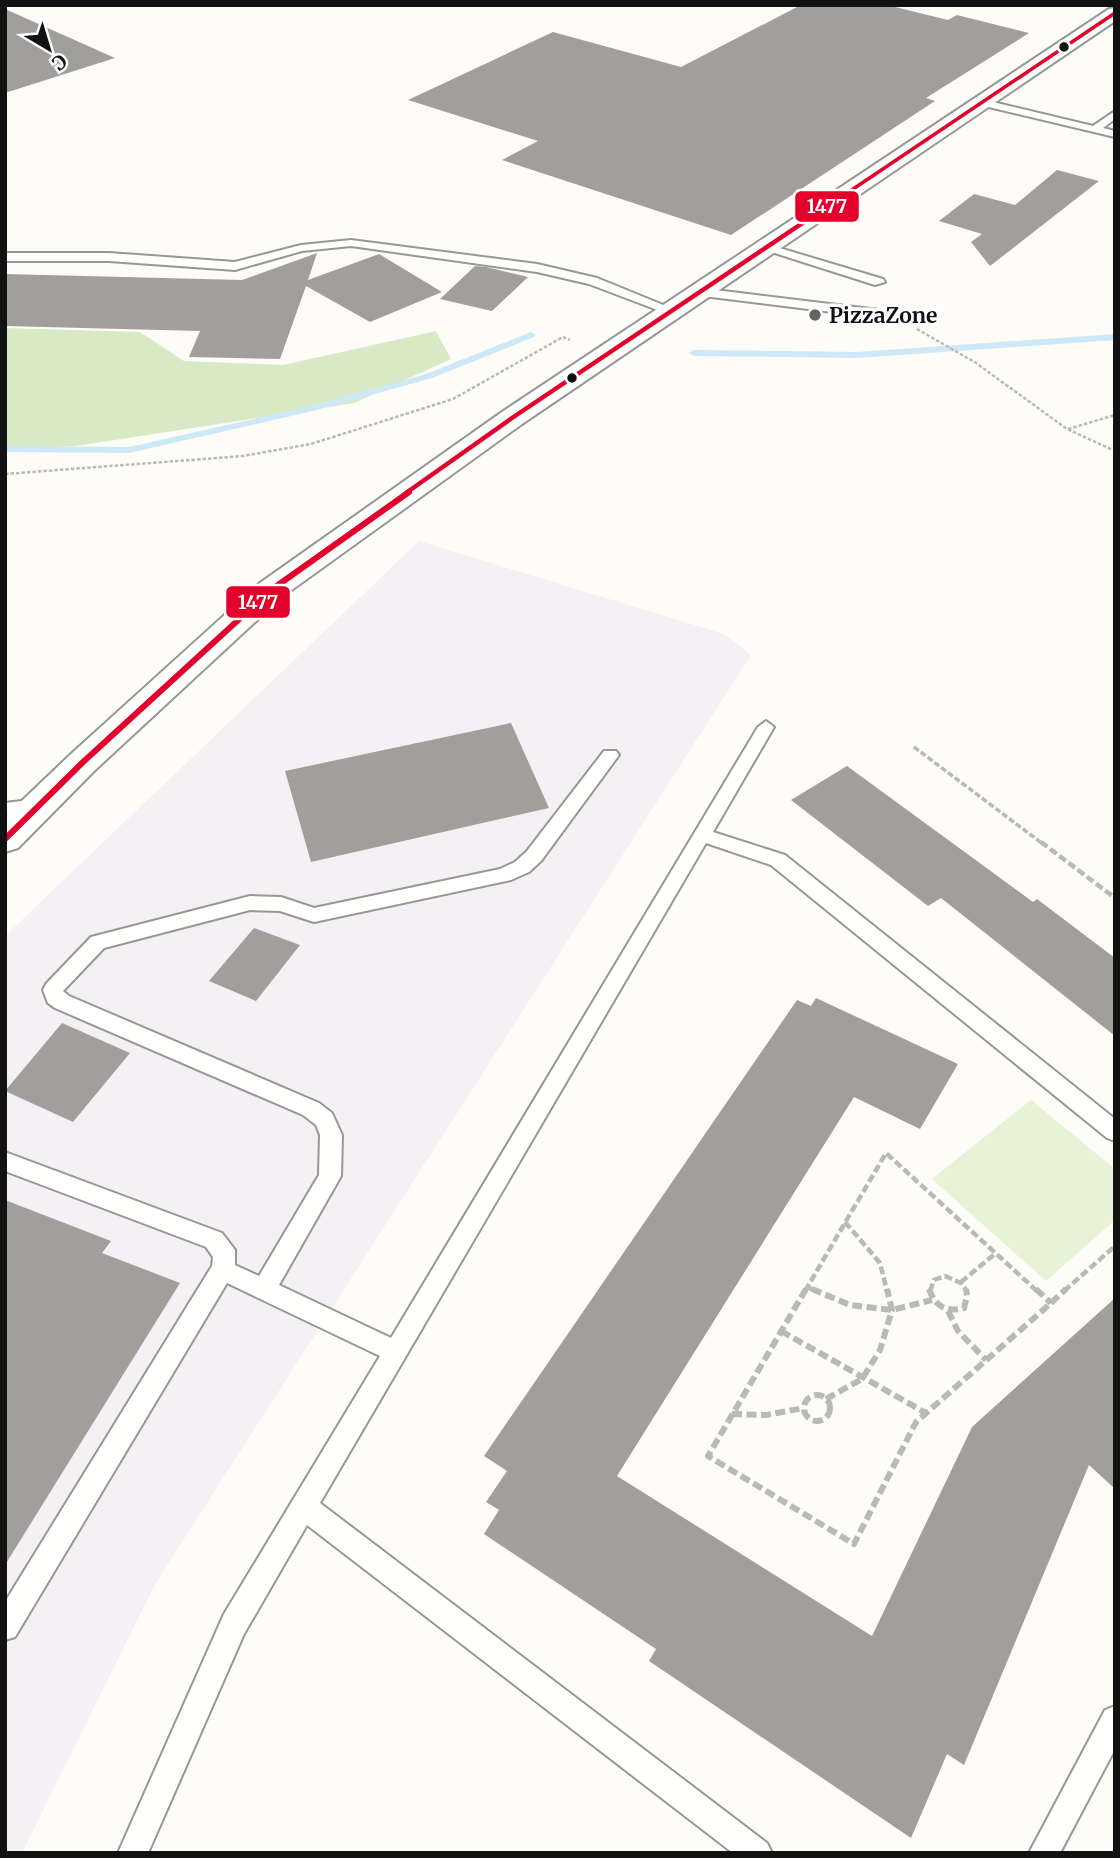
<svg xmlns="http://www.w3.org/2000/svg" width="1120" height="1858" font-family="Merriweather,serif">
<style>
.industrial{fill:#f5f0f3}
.green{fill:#e7f3d7}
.forest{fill:#d8eac5}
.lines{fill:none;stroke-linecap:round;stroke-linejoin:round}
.stream{fill:#cde8f7;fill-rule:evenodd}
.building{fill:#a19f9c}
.service-casing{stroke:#979795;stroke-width:4}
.tertiary-casing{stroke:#979795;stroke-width:4}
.path-far3{stroke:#b9b9b8;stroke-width:2.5;stroke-dasharray:3.5 2;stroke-linecap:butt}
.path-far2{stroke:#b9b9b8;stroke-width:3.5;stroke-dasharray:6 2.5;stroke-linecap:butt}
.path-far1{stroke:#b9b9b8;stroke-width:4.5;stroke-dasharray:8 3.5;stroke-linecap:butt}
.path{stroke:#b9b9b8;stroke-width:6;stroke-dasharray:10 4.5;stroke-linecap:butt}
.service{fill:#fffffe;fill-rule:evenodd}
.tertiary{fill:#fffffe;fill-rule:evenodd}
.bus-1-far2-casing{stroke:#fff;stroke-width:6}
.bus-1-far1-casing{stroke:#fff;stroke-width:8}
.bus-1-casing{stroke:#fff;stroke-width:10}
.bus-1-far2{stroke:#e4002b;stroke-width:3.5}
.bus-1-far1{stroke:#e4002b;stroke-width:4.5}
.bus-1{stroke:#e4002b;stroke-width:6}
.bus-dot{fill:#111;stroke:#fff;stroke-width:2.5}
.poi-dot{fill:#646362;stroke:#fff;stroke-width:2.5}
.labels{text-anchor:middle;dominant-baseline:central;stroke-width:7;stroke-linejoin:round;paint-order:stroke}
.far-poi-label{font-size:21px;font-weight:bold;fill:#111;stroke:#fff;text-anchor:start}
.line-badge{stroke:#fff;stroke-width:2.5}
.badge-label{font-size:19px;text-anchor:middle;font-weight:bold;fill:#fff}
</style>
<rect width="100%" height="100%" fill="#fdfcf7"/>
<polygon class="industrial" points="419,541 724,634 751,655 155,1584 22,1853 5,1853 5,936"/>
<polygon class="green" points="1031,1100 1115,1169 1115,1220 1046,1281 932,1179"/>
<polygon class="forest" points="5,328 140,332 184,361 283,365 436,331 451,359 354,403 76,446 5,450"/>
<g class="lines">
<g class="stream">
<polygon points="531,332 536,335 534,337 432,378 313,411 129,453 5,452 5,446 129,447 311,406 426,374"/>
<polygon points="1115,334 1115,340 857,358 694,356 689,353 694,350 857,352"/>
</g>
</g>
<g class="building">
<polygon points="801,5 887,5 948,20 957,15 1029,33 926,98 935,101 731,235 502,160 538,141 408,100 553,32 681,67"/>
<polygon points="5,9 115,58 5,93"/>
<polygon points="1057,170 1099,181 990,266 971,242 982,234 939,221 974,194 1015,205"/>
<polygon points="317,253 308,280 379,254 442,292 370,322 306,286 280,359 189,357 200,331 5,326 5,274 242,280"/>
<polygon points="475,266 486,267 528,277 492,311 440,299"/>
<polygon points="511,723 549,808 311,862 285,771"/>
<polygon points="847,766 1033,902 1037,899 1115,958 1115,1036 941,898 928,906 791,800"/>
<polygon points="254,928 300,945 256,1001 209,981"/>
<polygon points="816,998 958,1064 920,1129 854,1097 617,1476 872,1636 972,1427 1115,1298 1115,1489 1089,1465 964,1765 947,1754 911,1838 649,1661 656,1649 484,1534 499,1510 486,1502 507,1471 484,1456 797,1000 811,1006"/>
<polygon points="62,1023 130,1053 73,1122 5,1091"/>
<polygon points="5,1200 111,1241 102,1253 180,1283 5,1565"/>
</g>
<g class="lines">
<g class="service-casing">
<g id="service">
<polygon points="980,99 1093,126 1115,111 1115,119 1103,128 1115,131 1115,137 976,104 976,100"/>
<polygon points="351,240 537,264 597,278 678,311 672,315 668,314 589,284 537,272 351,246 302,251 235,270 109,261 5,261 5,253 109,253 235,262 301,245"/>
<polygon points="766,244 883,279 885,282 875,285 762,249 762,245"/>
<polygon points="699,288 896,312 902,316 896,320 695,295 695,289"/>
<polygon points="766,721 774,727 713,832 785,855 1115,1119 1115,1141 1107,1138 771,865 706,843 320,1503 767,1843 772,1853 733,1853 307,1525 244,1634 148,1853 118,1853 224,1614 380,1356 227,1283 15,1637 5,1640 5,1602 212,1266 213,1257 206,1247 5,1171 5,1152 222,1233 235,1250 235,1265 259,1276 319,1175 320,1135 316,1125 303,1115 55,1008 48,1003 43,990 46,984 91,937 250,896 281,897 314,908 500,869 515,862 527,851 604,751 616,751 619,755 616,759 541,861 529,872 511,880 314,922 280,911 250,910 104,948 63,991 69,996 319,1103 332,1113 342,1135 341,1176 279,1285 391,1338 758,727"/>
<polygon points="38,799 44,801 47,805 44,809 5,815 5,803"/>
<polygon points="1115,1706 1115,1749 1060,1853 1029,1853 1105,1710"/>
</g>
</g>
<g class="tertiary-casing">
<polygon id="tertiary" points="1115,8 1115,21 522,424 282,597 94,771 18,848 5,852 5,817 70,755 260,583 502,412 1109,9"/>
</g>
<g class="path-far3">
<polyline points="917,329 976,363 1067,429 1115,451"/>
<polyline points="1068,429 1115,415"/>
<polyline points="5,474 243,456 311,444 453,399 563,337 570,340"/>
</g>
<polyline class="path-far2" points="914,747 1043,844"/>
<g class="path-far1">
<polyline points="1041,842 1115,898"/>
<polyline points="845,1222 880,1263 887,1291"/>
<polyline points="961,1282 996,1253"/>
<polyline points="807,1287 816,1291"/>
<polyline points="805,1291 886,1153 1037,1291"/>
<polyline points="930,1291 934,1280 945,1276 961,1283 967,1291"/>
<polyline points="1064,1291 1115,1246"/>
</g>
<g class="path">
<polyline points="806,1289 708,1456 854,1544 916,1422 1051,1303"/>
<polyline points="812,1289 850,1305 892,1310 932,1300"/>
<path d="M929,1289C935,1306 946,1313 964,1308L967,1296L966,1289"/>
<polyline points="1036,1289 1051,1303"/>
<polyline points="1051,1303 1066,1289"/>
<polyline points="948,1311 958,1331 986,1360"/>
<polyline points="781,1331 926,1413"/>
<circle cx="817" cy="1408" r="13"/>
<polyline points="826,1399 862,1379 880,1350 892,1310 887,1289"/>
<polyline points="732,1414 766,1415 804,1408"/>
</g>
<use href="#service" class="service"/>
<use href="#tertiary" class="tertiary"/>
<g class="bus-1-far2-casing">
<polyline id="bus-1-far2" points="810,218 1115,13"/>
</g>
<g class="bus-1-far1-casing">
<polyline id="bus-1-far1" points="406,493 512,418 813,216"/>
</g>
<g class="bus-1-casing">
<polyline id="bus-1" points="5,839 82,763 271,590 409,492"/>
</g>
<use href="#bus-1-far2" class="bus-1-far2"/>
<use href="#bus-1-far1" class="bus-1-far1"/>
<use href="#bus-1" class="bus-1"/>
</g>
<g class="bus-dot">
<circle cx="1064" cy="47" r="6"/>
<circle cx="572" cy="378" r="6"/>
</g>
<circle class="poi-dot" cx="815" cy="315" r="7"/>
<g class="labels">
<g class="far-poi-label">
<text x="829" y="315">PizzaZone</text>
</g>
</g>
<g class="line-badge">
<rect x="794" y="190" width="66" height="33" rx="7" fill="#e4002b"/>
<rect x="225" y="585" width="66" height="34" rx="7" fill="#e4002b"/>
</g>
<g class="badge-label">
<text x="827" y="213">1477</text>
<text x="258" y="609">1477</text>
</g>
<rect width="1120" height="1858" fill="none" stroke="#111111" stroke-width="14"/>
<g transform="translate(49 49) rotate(142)" stroke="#ffffff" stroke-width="5" paint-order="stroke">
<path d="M0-5L12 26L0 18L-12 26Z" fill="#111111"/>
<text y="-10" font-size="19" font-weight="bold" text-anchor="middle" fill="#111111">С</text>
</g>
</svg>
